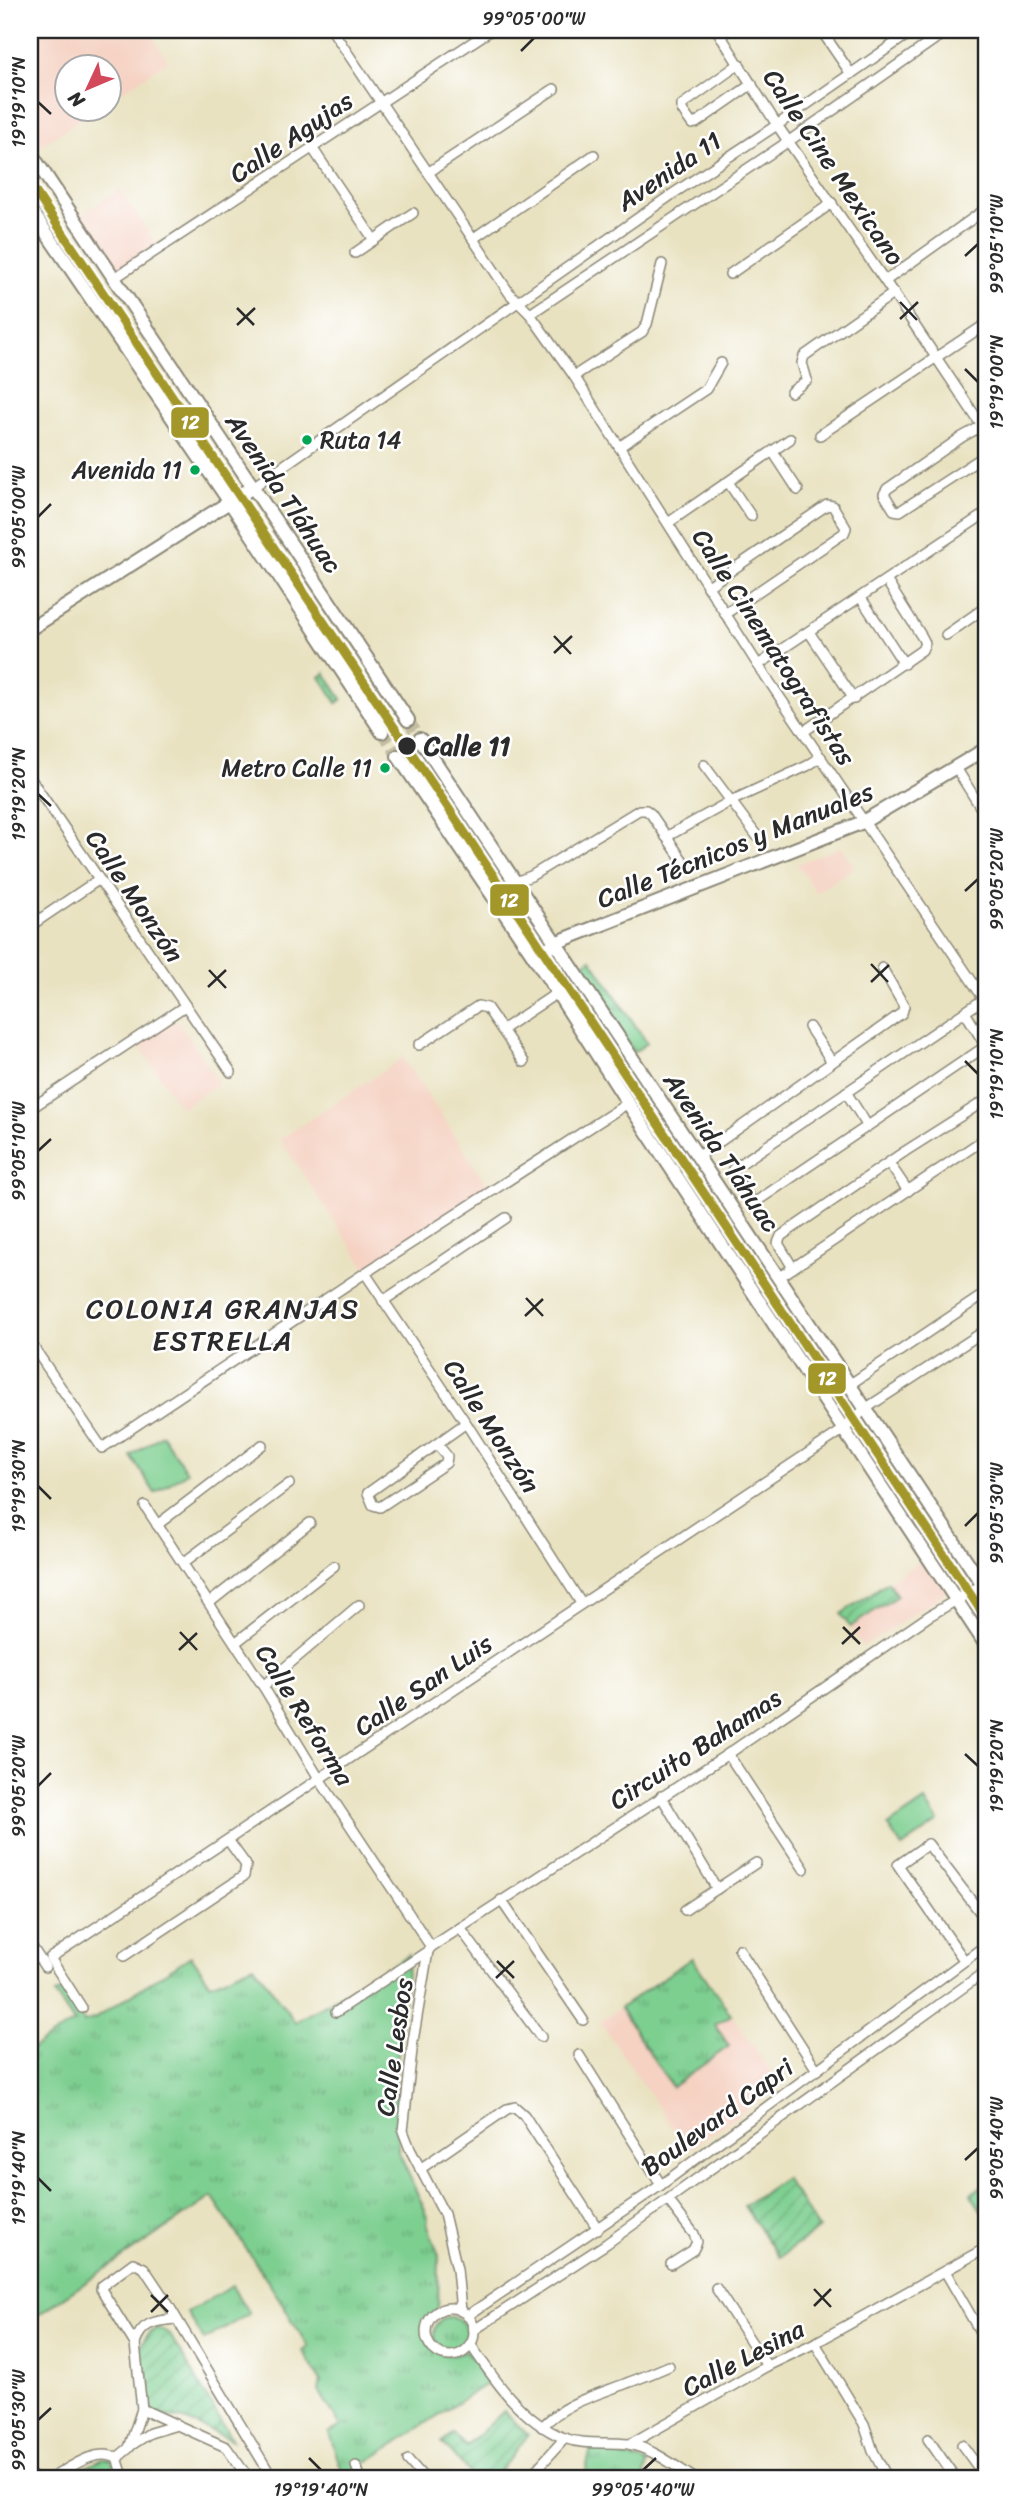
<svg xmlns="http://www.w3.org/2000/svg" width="1016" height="2509" font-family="Sriracha,sans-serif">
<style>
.built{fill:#f5d2c2}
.grass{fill:url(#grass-tufts);stroke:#547d5e;stroke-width:2}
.garden{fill:url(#garden-furrows);stroke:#547d5e;stroke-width:2}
.pitch{fill:#7dcf90;stroke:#547d5e;stroke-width:2}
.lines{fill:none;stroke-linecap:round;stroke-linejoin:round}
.secondary-tunnel{stroke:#c3bda3;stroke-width:12;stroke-dasharray:12 6;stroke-linecap:butt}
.street-casing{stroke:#8a8676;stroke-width:12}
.secondary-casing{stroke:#8a8676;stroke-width:16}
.street{stroke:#fff;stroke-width:9}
.secondary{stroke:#fff;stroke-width:12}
.metro-1-casing{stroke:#fff;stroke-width:14}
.metro-1{stroke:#a3972a;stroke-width:9}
.ticks{fill:none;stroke:#2b2b2b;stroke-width:2.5}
.bus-dot{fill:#00a651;stroke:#fff;stroke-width:2.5}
.stop-dot{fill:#2b2b2b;stroke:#fff;stroke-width:2.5}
.labels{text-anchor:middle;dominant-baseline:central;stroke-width:5;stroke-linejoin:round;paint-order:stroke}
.bus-label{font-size:24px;fill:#2b2b2b;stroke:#fff;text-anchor:end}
.street-label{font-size:26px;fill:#2b2b2b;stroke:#fff}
.stop-label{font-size:26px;font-weight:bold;fill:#2b2b2b;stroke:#fff;text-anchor:start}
.neighbourhood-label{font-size:28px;letter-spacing:2px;fill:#2b2b2b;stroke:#fff}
.line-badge{stroke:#fff;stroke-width:2.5}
.badge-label{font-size:19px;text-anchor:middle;font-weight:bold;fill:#fff}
.neatline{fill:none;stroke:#2b2b2b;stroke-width:2.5}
.ticks-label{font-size:18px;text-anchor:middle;fill:#2b2b2b}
</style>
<defs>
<pattern id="grass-tufts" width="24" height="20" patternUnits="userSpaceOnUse" patternTransform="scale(1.75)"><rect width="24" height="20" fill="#7dcf90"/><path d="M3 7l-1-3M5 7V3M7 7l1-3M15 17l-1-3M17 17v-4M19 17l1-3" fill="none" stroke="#67a876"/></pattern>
<pattern id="garden-furrows" width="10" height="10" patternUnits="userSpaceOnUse" patternTransform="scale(1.75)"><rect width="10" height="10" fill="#7dcf90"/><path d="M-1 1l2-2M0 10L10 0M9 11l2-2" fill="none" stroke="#67a876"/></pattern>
</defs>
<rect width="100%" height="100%" fill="#fff"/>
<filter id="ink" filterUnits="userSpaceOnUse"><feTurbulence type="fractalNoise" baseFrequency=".0143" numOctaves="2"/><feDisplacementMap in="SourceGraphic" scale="14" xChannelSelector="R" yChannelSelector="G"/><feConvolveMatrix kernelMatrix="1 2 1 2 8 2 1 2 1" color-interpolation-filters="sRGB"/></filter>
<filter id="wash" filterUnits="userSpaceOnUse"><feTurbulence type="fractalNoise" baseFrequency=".00686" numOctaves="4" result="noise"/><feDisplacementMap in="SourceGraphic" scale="28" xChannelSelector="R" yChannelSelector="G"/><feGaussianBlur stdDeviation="1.57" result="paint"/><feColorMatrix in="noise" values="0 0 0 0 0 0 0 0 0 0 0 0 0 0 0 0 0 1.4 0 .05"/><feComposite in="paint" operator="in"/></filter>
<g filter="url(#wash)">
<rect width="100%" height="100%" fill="#e9e2c1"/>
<g class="built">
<polygon points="30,30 148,30 168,61 109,100 108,66 66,66 66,108 96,109 33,151 30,146"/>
<polygon points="119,189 157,245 115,272 78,217"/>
<polygon points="841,847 854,867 816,893 797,864"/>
<polygon points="177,1020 219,1083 181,1108 139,1045"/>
<polygon points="403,1058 489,1188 366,1269 280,1139"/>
<polygon points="924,1558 947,1592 863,1647 841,1614"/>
<polygon points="692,1958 781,2086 688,2150 600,2022"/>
</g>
<g class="grass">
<polygon points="591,959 647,1043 634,1052 578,968"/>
<path d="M409,1955L396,2073L398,2151L428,2217L427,2223L439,2256L438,2310C411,2333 435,2367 466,2351L489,2382L347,2475L348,2479H342L346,2476L340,2465L329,2433L341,2426L319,2391L321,2382L303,2351L308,2347L284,2306L212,2197L30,2320V2050L74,2022L55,1994L62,1990L84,2022L94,2019L191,1956L211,1984L254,1965L295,2022Z"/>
<polygon points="692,1958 731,2015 715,2025 729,2046 672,2087 620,2008"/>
<polygon points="232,2286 249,2314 204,2340 187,2312"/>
<circle cx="450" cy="2333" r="16"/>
<polygon points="591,2448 648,2463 644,2479 584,2479"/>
<polygon points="103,2459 111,2459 114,2464 115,2479 62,2479"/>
</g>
<g class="garden">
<polygon points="325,673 342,699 337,703 320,677"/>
<polygon points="888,1582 897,1596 850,1627 841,1614"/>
<polygon points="785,2178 819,2229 779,2257 744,2206"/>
<polygon points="986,2183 986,2218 971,2194"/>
<path d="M158,2328L170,2335L232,2440C213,2433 192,2420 171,2417C165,2416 161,2417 156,2413C144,2403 137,2368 140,2352C141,2341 148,2331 158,2328Z"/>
<polygon points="504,2411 528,2435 493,2479 474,2479 442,2442 453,2433 466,2447"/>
</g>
<g class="pitch">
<polygon points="162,1435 187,1472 155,1493 131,1456"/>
<polygon points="925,1801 938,1822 902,1847 888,1826"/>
</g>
</g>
<g filter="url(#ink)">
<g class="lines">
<g class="secondary-tunnel">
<polyline points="408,720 420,739"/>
<polyline points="382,732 398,756"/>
</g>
<g class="street-casing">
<g id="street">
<polyline points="332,30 510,294 530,314 574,376 758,665 986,1002"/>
<polyline points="717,30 777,125 885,281 986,432"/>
<polyline points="821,30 851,74"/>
<polyline points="739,64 682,105 682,110 692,124 696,123 752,84"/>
<polyline points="313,149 374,240"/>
<polyline points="429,172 554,89"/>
<polyline points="474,238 594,155"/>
<polyline points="355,253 413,213"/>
<polyline points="730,274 832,203"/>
<polyline points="113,279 491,30"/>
<polyline points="885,281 986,209"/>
<polyline points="530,314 789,141 948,30"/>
<polyline points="574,376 642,332 647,324 662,264"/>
<polyline points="791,392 807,380 802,363 804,356 894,293"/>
<polyline points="982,426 962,437 887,489 884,494 894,510 900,511 986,455"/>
<polyline points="820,435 986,324"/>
<polyline points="619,447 706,389 721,363"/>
<polyline points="773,452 798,490"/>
<polyline points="728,482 751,516"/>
<polyline points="253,487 674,193 777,125 914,30"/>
<polyline points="668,523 790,439"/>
<polyline points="707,587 827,505 833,506 846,528 844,533 725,614"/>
<polyline points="861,598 904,664"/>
<polyline points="809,632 854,699"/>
<polyline points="946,635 986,607"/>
<polyline points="758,665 986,513"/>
<polyline points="803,732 922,650 925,643 922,637 886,580"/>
<polyline points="704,765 757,836"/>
<polyline points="956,768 986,816"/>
<polyline points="30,778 231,1072"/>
<polyline points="666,837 731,801 807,766 821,757"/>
<polyline points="489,892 531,876 639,810 646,810 651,814 683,861"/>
<polyline points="30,926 98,880"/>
<polyline points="965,1012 984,1043 983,1048 757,1201 752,1201 732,1173 733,1169 984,999"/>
<polyline points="809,1027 832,1062"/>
<polyline points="503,1029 557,993"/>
<polyline points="419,1045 478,1006 487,1008 524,1062"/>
<polyline points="846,1092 867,1125"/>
<polyline points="30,1109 185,1006"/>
<polyline points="698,1157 902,1013 904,1006 882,968"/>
<polyline points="889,1163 908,1191"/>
<polyline points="793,1268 778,1243 781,1236 904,1152 986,1100"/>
<polyline points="365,1273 466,1423 581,1603"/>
<polyline points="778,1278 986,1138"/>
<polyline points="383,1301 506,1218"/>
<polyline points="30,1342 102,1448 365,1273 628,1103"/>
<polyline points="849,1385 986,1293"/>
<polyline points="437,1444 447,1456 446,1463 380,1507 373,1505 368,1493 466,1423"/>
<polyline points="145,1506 263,1686 320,1780 431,1947"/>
<polyline points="157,1525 262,1445"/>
<polyline points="183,1563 289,1484"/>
<polyline points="209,1603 310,1523"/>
<polyline points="235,1643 334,1566"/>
<polyline points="263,1686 359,1605"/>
<polyline points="728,1754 804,1869"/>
<polyline points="661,1796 717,1889"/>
<polyline points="501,1900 583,2020"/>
<polyline points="685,1910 756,1863"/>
<polyline points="460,1928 541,2037"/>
<polyline points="30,1944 45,1967"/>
<polyline points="431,1947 728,1754 929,1616 982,1585"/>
<polyline points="431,1947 428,1951 413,2041 403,2131 410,2149 444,2214 457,2269 461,2311"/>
<polyline points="739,1949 817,2070"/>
<polyline points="124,1956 244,1876 246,1865 228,1840"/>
<polyline points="964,1960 898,1865 928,1844 986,1920"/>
<polyline points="82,2008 50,1958 843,1430 865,1409 986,1330"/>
<polyline points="336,2012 428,1951"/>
<polyline points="579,2055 661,2185"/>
<polyline points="420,2169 507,2109 515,2107 524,2115 598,2229"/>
<polyline points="668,2200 694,2234 697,2242 693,2250 671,2264"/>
<polyline points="945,2271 986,2342"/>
<polyline points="716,2288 767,2366"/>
<circle cx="450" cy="2332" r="24"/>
<polyline points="467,2316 661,2185 986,1945"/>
<polyline points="474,2330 606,2244 986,1971"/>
<polyline points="815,2343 864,2424 873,2451 888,2479"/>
<path d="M135,2344C141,2322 155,2321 176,2319"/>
<path d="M470,2344C495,2381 522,2421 564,2438C585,2446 607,2441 628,2444C652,2448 675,2466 695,2479"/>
<polyline points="142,2409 177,2425"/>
<path d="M542,2427C565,2402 597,2395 627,2383C641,2378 655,2372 669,2366"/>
<polyline points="928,2439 956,2479"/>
<polyline points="630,2444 767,2366 815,2343 986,2248"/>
<polyline points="962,2445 986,2478"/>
<polyline points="130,2446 150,2433 177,2425 226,2447 249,2479"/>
<polyline points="117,2458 129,2448 142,2409 135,2344 101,2289 102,2286 133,2263 144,2268 166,2301 273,2479"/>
<polyline points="408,2460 425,2479"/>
<polyline points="356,2466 361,2479"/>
<path d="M50,2479C70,2468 95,2447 117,2458L124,2479"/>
<polyline points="528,2479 565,2438"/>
</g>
</g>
<g class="secondary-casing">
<g id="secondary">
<polyline points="30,152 408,720"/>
<polyline points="30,209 244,523 382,732"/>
<polyline points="30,629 253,487"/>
<polyline points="420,739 986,1590"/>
<polyline points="398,756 535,958 628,1103 986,1645"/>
<polyline points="535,958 555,943 863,822 986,749"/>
<polyline points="30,2477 32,2479"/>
</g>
</g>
<use href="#street" class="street"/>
<use href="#secondary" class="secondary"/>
<g class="metro-1-casing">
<polyline id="metro-1" points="30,184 441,797 986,1618"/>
</g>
<use href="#metro-1" class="metro-1"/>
</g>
</g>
<path class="ticks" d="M521,51L534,38M38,102L51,114M965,256L978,244M900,302L917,320M237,308L254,325M900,319L918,302M237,325L255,308M965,369L978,382M38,517L51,504M554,636L571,654M554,653L572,636M38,794L51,806M965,891L978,879M871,964L888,982M209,970L226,988M871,982L889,965M208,987L226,970M965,1061L978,1074M38,1151L51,1139M526,1298L543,1316M525,1316L543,1299M38,1486L51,1499M965,1526L978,1513M843,1627L860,1644M180,1632L197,1650M842,1644L860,1627M179,1650L197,1633M965,1754L978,1766M38,1786L51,1773M497,1961L514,1978M496,1978L514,1961M965,2160L978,2148M38,2178L51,2191M814,2289L831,2307M151,2295L168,2312M814,2306L831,2289M151,2312L168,2295M38,2420L51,2408M309,2458L321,2470M643,2470L656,2458"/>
<g class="bus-dot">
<circle cx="307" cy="440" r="6"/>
<circle cx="195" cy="470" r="6"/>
<circle cx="385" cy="768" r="6"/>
</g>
<circle class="stop-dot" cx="407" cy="746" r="10"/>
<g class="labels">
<g class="bus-label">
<text x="320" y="440" text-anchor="start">Ruta 14</text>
<text x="182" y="470">Avenida 11</text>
<text x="372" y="768">Metro Calle 11</text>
</g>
<g class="street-label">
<text transform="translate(291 137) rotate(-34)">Calle Agujas</text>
<text transform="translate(834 167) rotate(56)">Calle Cine Mexicano</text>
<text transform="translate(669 171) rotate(-34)">Avenida 11</text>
<text transform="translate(284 493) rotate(56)">Avenida Tláhuac</text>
<text transform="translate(774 647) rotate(57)">Calle Cinematografistas</text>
<text transform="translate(735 845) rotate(-22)">Calle Técnicos y Manuales</text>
<text transform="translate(135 896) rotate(56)">Calle Monzón</text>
<text transform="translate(722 1152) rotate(56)">Avenida Tláhuac</text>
<text transform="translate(492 1426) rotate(57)">Calle Monzón</text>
<text transform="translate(423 1685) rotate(-34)">Calle San Luis</text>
<text transform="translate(305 1715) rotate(58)">Calle Reforma</text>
<text transform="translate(695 1749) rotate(-33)">Circuito Bahamas</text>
<text transform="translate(394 2047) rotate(-82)">Calle Lesbos</text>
<text transform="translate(717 2117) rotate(-36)">Boulevard Capri</text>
<text transform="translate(743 2358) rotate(-28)">Calle Lesina</text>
</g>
<g class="stop-label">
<text x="424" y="746">Calle 11</text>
</g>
<g class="neighbourhood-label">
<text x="223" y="1308">COLONIA GRANJAS<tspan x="223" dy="32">ESTRELLA</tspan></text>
</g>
</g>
<g class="line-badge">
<rect x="170" y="406" width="40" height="33" rx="7" fill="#a3972a"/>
<rect x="489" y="883" width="41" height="34" rx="7" fill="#a3972a"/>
<rect x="807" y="1362" width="40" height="33" rx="7" fill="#a3972a"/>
</g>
<g class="badge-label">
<text x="190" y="429">12</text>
<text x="509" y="907">12</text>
<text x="827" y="1385">12</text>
</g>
<rect width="1016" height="2509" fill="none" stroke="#fff" stroke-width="77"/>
<g transform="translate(88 88) rotate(226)"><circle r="33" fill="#ffffff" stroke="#aaaaaa" stroke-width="2"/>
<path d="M0-5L12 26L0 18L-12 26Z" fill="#d1495b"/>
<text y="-10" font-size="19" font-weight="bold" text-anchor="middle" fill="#2b2b2b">N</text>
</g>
<rect x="38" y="38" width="940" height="2432" class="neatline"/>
<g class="ticks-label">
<text x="534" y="25">99°05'00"W</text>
<text transform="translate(19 102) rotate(-90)" y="6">19°19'10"N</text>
<text transform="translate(997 244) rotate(-90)" y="6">99°05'10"W</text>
<text transform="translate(997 382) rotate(-90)" y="6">19°19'00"N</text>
<text transform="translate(19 517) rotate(-90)" y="6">99°05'00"W</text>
<text transform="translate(19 794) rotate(-90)" y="6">19°19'20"N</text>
<text transform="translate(997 879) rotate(-90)" y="6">99°05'20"W</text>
<text transform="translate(997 1074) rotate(-90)" y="6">19°19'10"N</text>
<text transform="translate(19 1151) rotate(-90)" y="6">99°05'10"W</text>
<text transform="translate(19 1486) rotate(-90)" y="6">19°19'30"N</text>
<text transform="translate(997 1513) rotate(-90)" y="6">99°05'30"W</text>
<text transform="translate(997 1766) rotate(-90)" y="6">19°19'20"N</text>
<text transform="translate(19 1786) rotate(-90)" y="6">99°05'20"W</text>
<text transform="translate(997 2148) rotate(-90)" y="6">99°05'40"W</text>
<text transform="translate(19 2178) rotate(-90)" y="6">19°19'40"N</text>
<text transform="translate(19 2420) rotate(-90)" y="6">99°05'30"W</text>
<text x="321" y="2496">19°19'40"N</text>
<text x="643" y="2496">99°05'40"W</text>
</g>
</svg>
